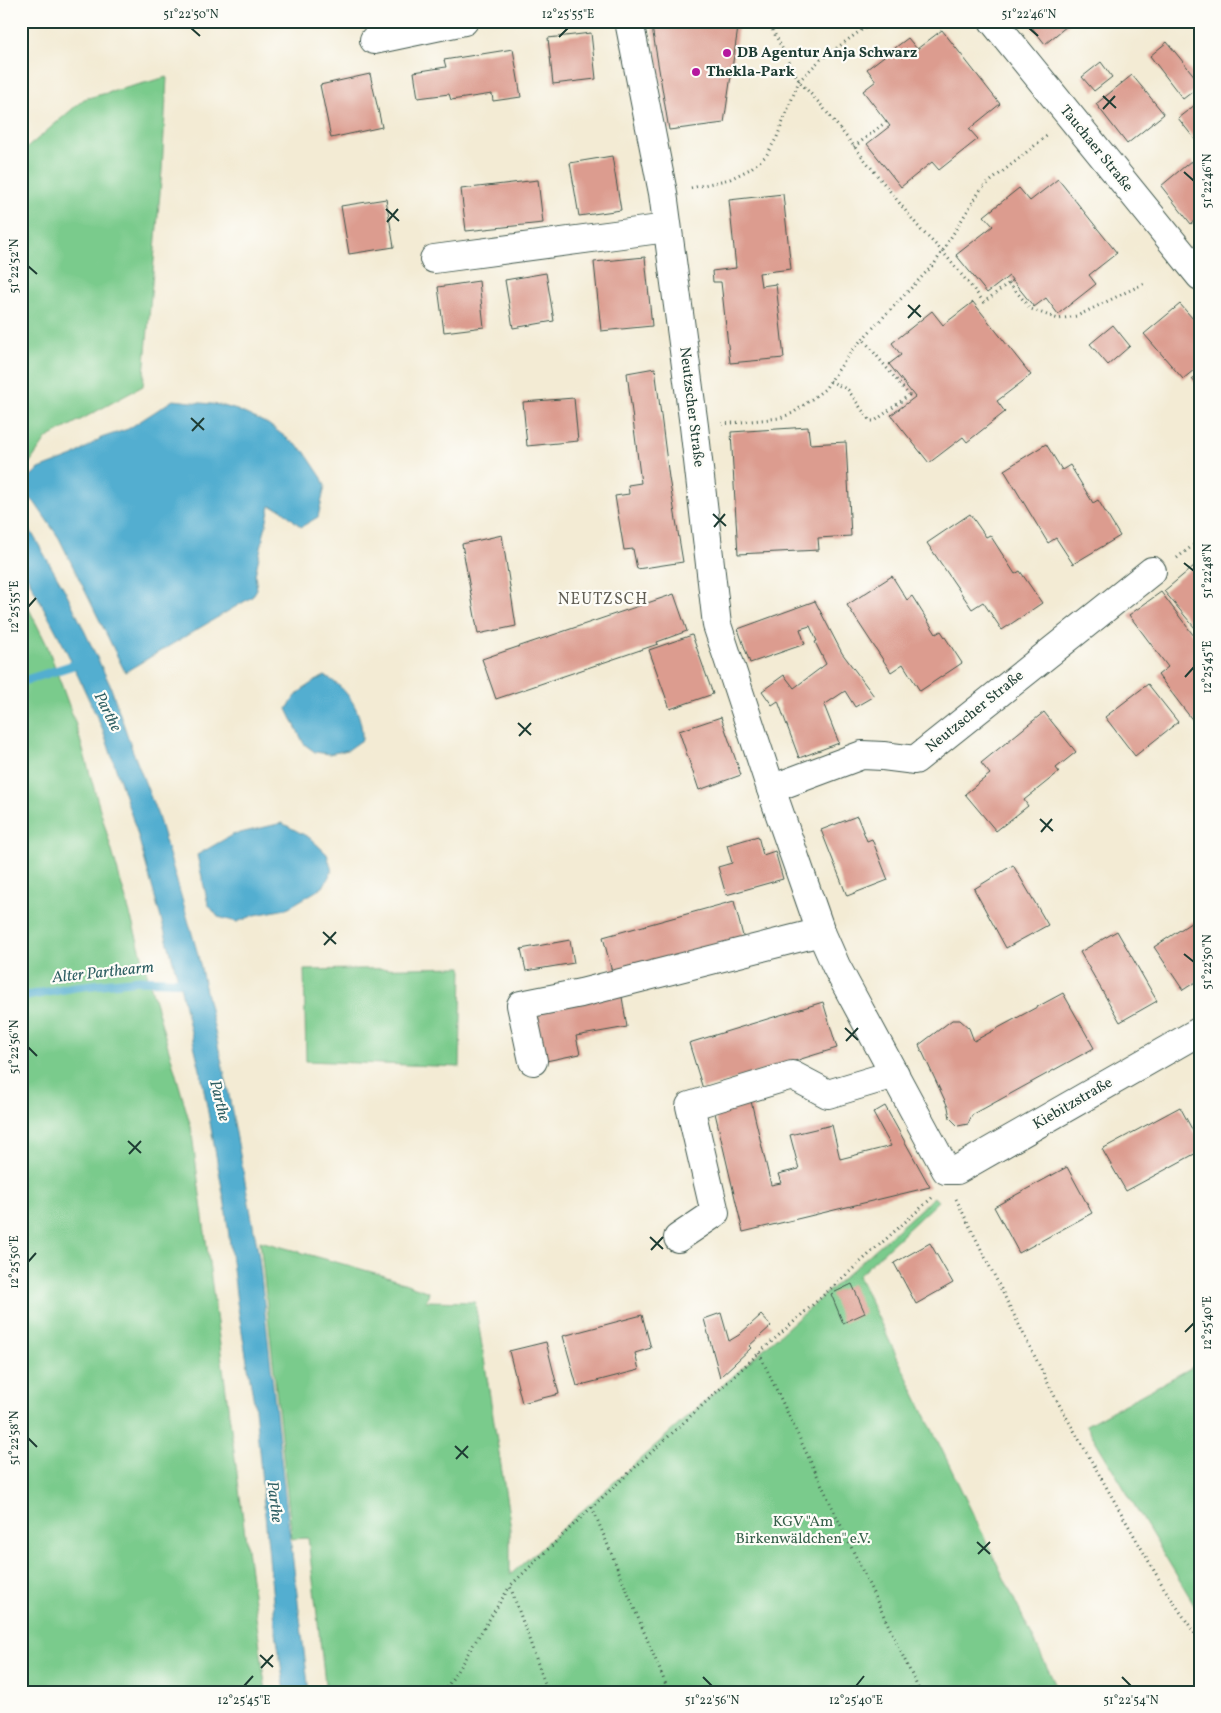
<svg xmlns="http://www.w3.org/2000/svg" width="1221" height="1713" font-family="Vollkorn,serif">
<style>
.green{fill:#7acb8c;stroke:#4c8460}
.water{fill:#52aed0;stroke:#387682}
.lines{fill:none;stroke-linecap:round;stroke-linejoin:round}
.stream{stroke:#52aed0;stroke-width:9}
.building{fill:#dc9c8f}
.minor-casing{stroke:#3f574c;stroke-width:30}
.major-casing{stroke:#3f574c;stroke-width:30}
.path{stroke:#3f574c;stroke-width:3;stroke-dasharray:1 4;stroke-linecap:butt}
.minor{stroke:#fff;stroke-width:28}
.major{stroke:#fff;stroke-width:28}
.ticks{fill:none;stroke:#1f3d34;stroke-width:2}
.poi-dot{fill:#b5179e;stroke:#fdfcf7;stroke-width:2}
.labels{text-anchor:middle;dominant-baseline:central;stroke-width:4.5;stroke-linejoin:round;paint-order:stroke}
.poi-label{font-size:15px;font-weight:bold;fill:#1f3d34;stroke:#fdfcf7;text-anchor:start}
.street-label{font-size:15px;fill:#1f3d34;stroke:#fdfcf7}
.park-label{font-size:15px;fill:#36604a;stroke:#fdfcf7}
.neighbourhood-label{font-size:16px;letter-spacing:1px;fill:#615e54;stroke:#fdfcf7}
.water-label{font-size:16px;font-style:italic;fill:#2e5f63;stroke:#fdfcf7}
.neatline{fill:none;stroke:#1f3d34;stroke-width:2}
.ticks-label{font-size:12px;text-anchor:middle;fill:#1f3d34}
</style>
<rect width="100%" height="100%" fill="#fdfcf7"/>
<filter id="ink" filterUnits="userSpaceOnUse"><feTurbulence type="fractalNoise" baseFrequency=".02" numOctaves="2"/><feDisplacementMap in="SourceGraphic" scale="10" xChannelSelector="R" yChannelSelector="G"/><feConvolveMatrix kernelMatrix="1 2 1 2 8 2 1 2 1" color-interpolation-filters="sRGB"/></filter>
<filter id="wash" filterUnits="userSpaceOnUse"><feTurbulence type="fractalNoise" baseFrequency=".0096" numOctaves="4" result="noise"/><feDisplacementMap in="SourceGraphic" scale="20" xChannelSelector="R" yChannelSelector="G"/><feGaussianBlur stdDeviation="1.12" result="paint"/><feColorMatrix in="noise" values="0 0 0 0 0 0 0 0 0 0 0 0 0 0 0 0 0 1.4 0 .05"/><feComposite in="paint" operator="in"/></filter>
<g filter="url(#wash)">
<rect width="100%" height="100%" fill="#f3ebd4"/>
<g class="green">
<polygon points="167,77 162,170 143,386 47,438 21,475 21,153 84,99"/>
<polygon points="21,593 47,645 75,722 191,1127 266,1692 21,1692"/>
<polygon points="462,967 460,1067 306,1061 304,970"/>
<polygon points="934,1197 938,1201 858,1276 1059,1692 326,1692 308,1538 292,1539 260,1241 379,1274 429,1292 426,1301 475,1302 510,1522 510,1575"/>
<polygon points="1200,1363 1200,1614 1086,1425"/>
</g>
<g class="water">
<polygon points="173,400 220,405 237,410 268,424 304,451 322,478 325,486 318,517 301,527 281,509 270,506 255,575 257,589 252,597 125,672 59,538 35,503 21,489 21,484 39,469 73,456 101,438 128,429"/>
<polygon points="21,514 67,594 110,685 132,749 158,816 197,951 228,1090 259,1257 285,1495 309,1692 285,1692 276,1632 255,1408 237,1302 225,1204 201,1074 181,990 136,829 103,730 65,648 21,565"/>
<path d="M325,676C349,689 363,713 362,740L348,750L329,754L315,752L304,744L287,709C297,691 307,685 325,676Z"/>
<polygon points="282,823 310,838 327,854 332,871 323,887 286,909 255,915 237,922 218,917 208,904 197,855 232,835"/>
</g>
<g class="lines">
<g class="stream">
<polyline points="21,683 23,681 80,663"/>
<polyline points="21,997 75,987 140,980 189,982"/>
</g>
</g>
<g id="blocks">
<g class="building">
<polygon points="651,21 739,21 724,123 669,130"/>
<polygon points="1027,21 1073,21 1045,44"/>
<polygon points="942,30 1000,104 969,129 978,139 939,170 932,162 901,187 867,144 890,126 863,91 876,81 867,69 908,38 917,49"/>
<polygon points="591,33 596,79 553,84 548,38"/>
<polygon points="1167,42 1200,83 1200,86 1183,99 1150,56"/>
<polygon points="513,49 521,97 493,101 492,94 451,100 449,94 418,98 414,72 446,67 444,60"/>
<polygon points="1101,62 1112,77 1094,91 1082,77"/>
<polygon points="370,74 382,127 331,138 320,85"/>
<polygon points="1132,75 1164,114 1127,144 1096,104"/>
<polygon points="1200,101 1200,146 1178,118"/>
<polygon points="612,156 621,210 579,216 570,163"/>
<polygon points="1191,161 1200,172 1200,217 1191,224 1161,186"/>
<polygon points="1058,179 1117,253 1089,275 1096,284 1058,314 1046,298 1034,307 1009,276 987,293 956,255 993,226 984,216 1019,188 1030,201"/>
<polygon points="538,180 543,223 466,231 461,189"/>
<polygon points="783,194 791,269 759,273 761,286 776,284 784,358 730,363 721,282 713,282 712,271 736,268 729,200"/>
<polygon points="386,199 394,247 349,254 341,206"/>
<polygon points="645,257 652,326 601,331 594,262"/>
<polygon points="546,273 554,321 513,328 505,280"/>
<polygon points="479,281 484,327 444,332 438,287"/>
<polygon points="973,302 1031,375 997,401 1005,412 967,442 963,437 929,463 891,415 915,397 889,364 901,355 892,343 932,311 943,325"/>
<polygon points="1180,304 1200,327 1200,365 1183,379 1144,334"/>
<polygon points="1113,325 1130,346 1108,365 1090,344"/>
<polygon points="655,368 669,478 683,562 637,569 633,549 624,550 615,496 629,494 628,485 641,483 627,373"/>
<polygon points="1200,372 1200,389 1192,379"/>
<polygon points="574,398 578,441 527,446 523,402"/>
<polygon points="808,427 810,444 846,442 851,536 818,538 819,550 738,554 731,432"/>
<polygon points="1046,444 1062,470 1070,465 1093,503 1098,500 1120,536 1073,564 1056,538 1048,543 1004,470"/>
<polygon points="970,514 986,537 990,535 1015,574 1020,571 1042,603 1002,630 983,602 972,609 927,543"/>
<polygon points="502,535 516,626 478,634 462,544"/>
<polygon points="1200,561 1200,634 1164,591"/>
<polygon points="892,576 907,600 912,596 936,634 941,631 962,663 920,691 903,664 891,672 847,605"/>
<polygon points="1161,592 1200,644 1200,717 1194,722 1158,675 1168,667 1129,615"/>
<polygon points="674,594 687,631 657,642 658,644 496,699 482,659"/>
<polygon points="815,601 842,653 874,696 855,707 845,691 824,705 839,743 799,758 778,701 772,705 762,691 784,675 794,688 826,664 815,642 817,641 810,626 800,629 805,644 750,663 738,629"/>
<polygon points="692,635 713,694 670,709 649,650"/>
<polygon points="1148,684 1178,722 1135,756 1105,717"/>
<polygon points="1044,712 1076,752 1056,768 1059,772 1024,800 1028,806 996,831 965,794 990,774 981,763"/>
<polygon points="721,717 741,775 699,790 679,731"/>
<polygon points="857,816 867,841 872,839 888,880 847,896 821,830"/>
<polygon points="758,836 763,855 775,851 783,879 726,895 718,867 732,863 727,845"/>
<polygon points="1013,865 1048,925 1006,948 974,889"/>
<polygon points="734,901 745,944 612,972 603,937"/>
<polygon points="1200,917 1200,979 1183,990 1154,947"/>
<polygon points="1117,931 1157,1001 1120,1022 1080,952"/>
<polygon points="570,940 574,963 526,971 521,949"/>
<polygon points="621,991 627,1027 576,1036 580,1054 546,1061 534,1008"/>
<polygon points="1063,993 1094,1048 972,1115 968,1124 958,1126 950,1118 948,1107 919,1045 952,1020 960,1020 969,1028 974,1041"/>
<polygon points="823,1002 837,1048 703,1089 689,1043"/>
<polygon points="751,1101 771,1185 781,1183 778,1174 799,1169 790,1135 832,1125 840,1159 891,1146 873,1113 885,1106 930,1187 743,1232 715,1113"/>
<polygon points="1180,1107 1200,1144 1200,1151 1126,1191 1102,1149"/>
<polygon points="1067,1167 1092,1213 1019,1253 994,1207"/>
<polygon points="930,1243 953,1283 916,1304 894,1263"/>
<polygon points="852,1284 865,1313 843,1323 831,1294"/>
<polygon points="721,1313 729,1341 739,1335 761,1315 771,1326 749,1346 751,1348 720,1377 704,1319"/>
<polygon points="642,1315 651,1348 635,1353 639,1370 577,1386 563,1336"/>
<polygon points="546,1342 559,1394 522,1403 509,1351"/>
</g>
</g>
</g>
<g filter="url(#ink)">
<use href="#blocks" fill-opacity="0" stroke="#3f574c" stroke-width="1"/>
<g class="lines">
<g class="minor-casing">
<g id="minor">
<polyline points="629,21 663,193 694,426 717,625 771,789 821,932 836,966 946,1170 957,1170 1200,1031"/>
<polyline points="374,40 464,21"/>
<polyline points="434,259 667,228"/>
<polyline points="771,789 862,755 883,756 915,760 1152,571"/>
<polyline points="533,1061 521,1005 581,993 821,932"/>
<polyline points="678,1238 715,1213 690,1106 792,1075 828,1094 895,1074"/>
</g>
</g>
<g class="major-casing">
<polyline id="major" points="993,21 1200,276"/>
</g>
<g class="path">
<polyline points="768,21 799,81 821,105 921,230 942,251 984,302 1013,280"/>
<polyline points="854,147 887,121"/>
<polyline points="691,188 730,179 750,169 766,156 777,137 799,81 820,60 874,21"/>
<polyline points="1009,283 1031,309 1058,319 1077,316 1145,283"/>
<polyline points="830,381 848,390 870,421 875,421 909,395 863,339"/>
<polyline points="722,424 780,418 793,413 825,389 852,350 935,263 981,189 1049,134"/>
<polyline points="1177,558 1200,540"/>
<polyline points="956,1199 1056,1399 1164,1588 1200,1641"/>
<polyline points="759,1353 920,1692"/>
<polyline points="592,1507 669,1692"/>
<polyline points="444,1692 510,1586"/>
<polyline points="548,1692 510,1586 592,1507 759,1353 934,1196"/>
</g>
<use href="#minor" class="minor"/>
<use href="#major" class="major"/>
</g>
</g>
<path class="ticks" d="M191,28L200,36M1029,28L1038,36M559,37L568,28M1103,96L1116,108M1103,109L1115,96M1184,172L1194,181M386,209L399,221M387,222L398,209M28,266L37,274M908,305L921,317M908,318L920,305M191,418L204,430M192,431L204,418M713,514L726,526M714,527L725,514M1184,563L1194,571M28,607L36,598M1185,677L1194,667M518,723L531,735M519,736L531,723M1040,819L1053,831M1041,832L1052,819M323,932L336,944M324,945L336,932M1184,954L1194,962M845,1028L858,1040M846,1041L858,1028M28,1047L37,1056M128,1141L141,1153M129,1154L141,1141M650,1237L663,1249M651,1250L663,1237M28,1262L36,1253M1185,1332L1194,1323M28,1438L37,1447M455,1446L468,1458M456,1459L468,1446M977,1542L990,1554M978,1554L990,1542M260,1655L273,1667M261,1668L273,1655M703,1677L712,1686M1122,1677L1131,1686M244,1686L253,1676M856,1686L864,1676"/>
<g class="poi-dot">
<circle cx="727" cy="53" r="5"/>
<circle cx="696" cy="72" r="5"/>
</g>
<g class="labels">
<g class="poi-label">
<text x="737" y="53">DB Agentur Anja Schwarz</text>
<text x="706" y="72">Thekla-Park</text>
</g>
<g class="street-label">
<text transform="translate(1096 149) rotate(51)">Tauchaer Straße</text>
<text transform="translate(691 407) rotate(83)">Neutzscher Straße</text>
<text transform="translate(975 712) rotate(-39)">Neutzscher Straße</text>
<text transform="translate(1073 1104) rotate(-30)">Kiebitzstraße</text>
</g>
<g class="park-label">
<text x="803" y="1522">KGV "Am<tspan x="803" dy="17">Birkenwäldchen" e.V.</tspan></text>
</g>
<g class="neighbourhood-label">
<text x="603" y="600">NEUTZSCH</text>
</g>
<g class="water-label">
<text transform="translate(107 712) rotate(63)">Parthe</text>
<text transform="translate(103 973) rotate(-6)">Alter Parthearm</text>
<text transform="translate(219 1101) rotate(76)">Parthe</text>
<text transform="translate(274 1502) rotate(83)">Parthe</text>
</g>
</g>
<rect width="1221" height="1713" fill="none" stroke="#fdfcf7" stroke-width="55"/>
<rect x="28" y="28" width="1166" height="1658" class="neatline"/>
<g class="ticks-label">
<text x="191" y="18">51°22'50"N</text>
<text x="568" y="18">12°25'55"E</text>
<text x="1029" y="18">51°22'46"N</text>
<text transform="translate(1207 181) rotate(-90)" y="4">51°22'46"N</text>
<text transform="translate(14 266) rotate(-90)" y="4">51°22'52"N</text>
<text transform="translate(1207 571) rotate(-90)" y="4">51°22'48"N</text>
<text transform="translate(14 607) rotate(-90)" y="4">12°25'55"E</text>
<text transform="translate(1207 667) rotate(-90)" y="4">12°25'45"E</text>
<text transform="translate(1207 962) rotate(-90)" y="4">51°22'50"N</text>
<text transform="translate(14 1047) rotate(-90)" y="4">51°22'56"N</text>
<text transform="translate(14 1262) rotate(-90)" y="4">12°25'50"E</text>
<text transform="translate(1207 1323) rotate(-90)" y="4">12°25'40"E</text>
<text transform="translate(14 1438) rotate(-90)" y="4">51°22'58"N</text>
<text x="244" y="1704">12°25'45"E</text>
<text x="712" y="1704">51°22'56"N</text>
<text x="856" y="1704">12°25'40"E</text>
<text x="1131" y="1704">51°22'54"N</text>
</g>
</svg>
